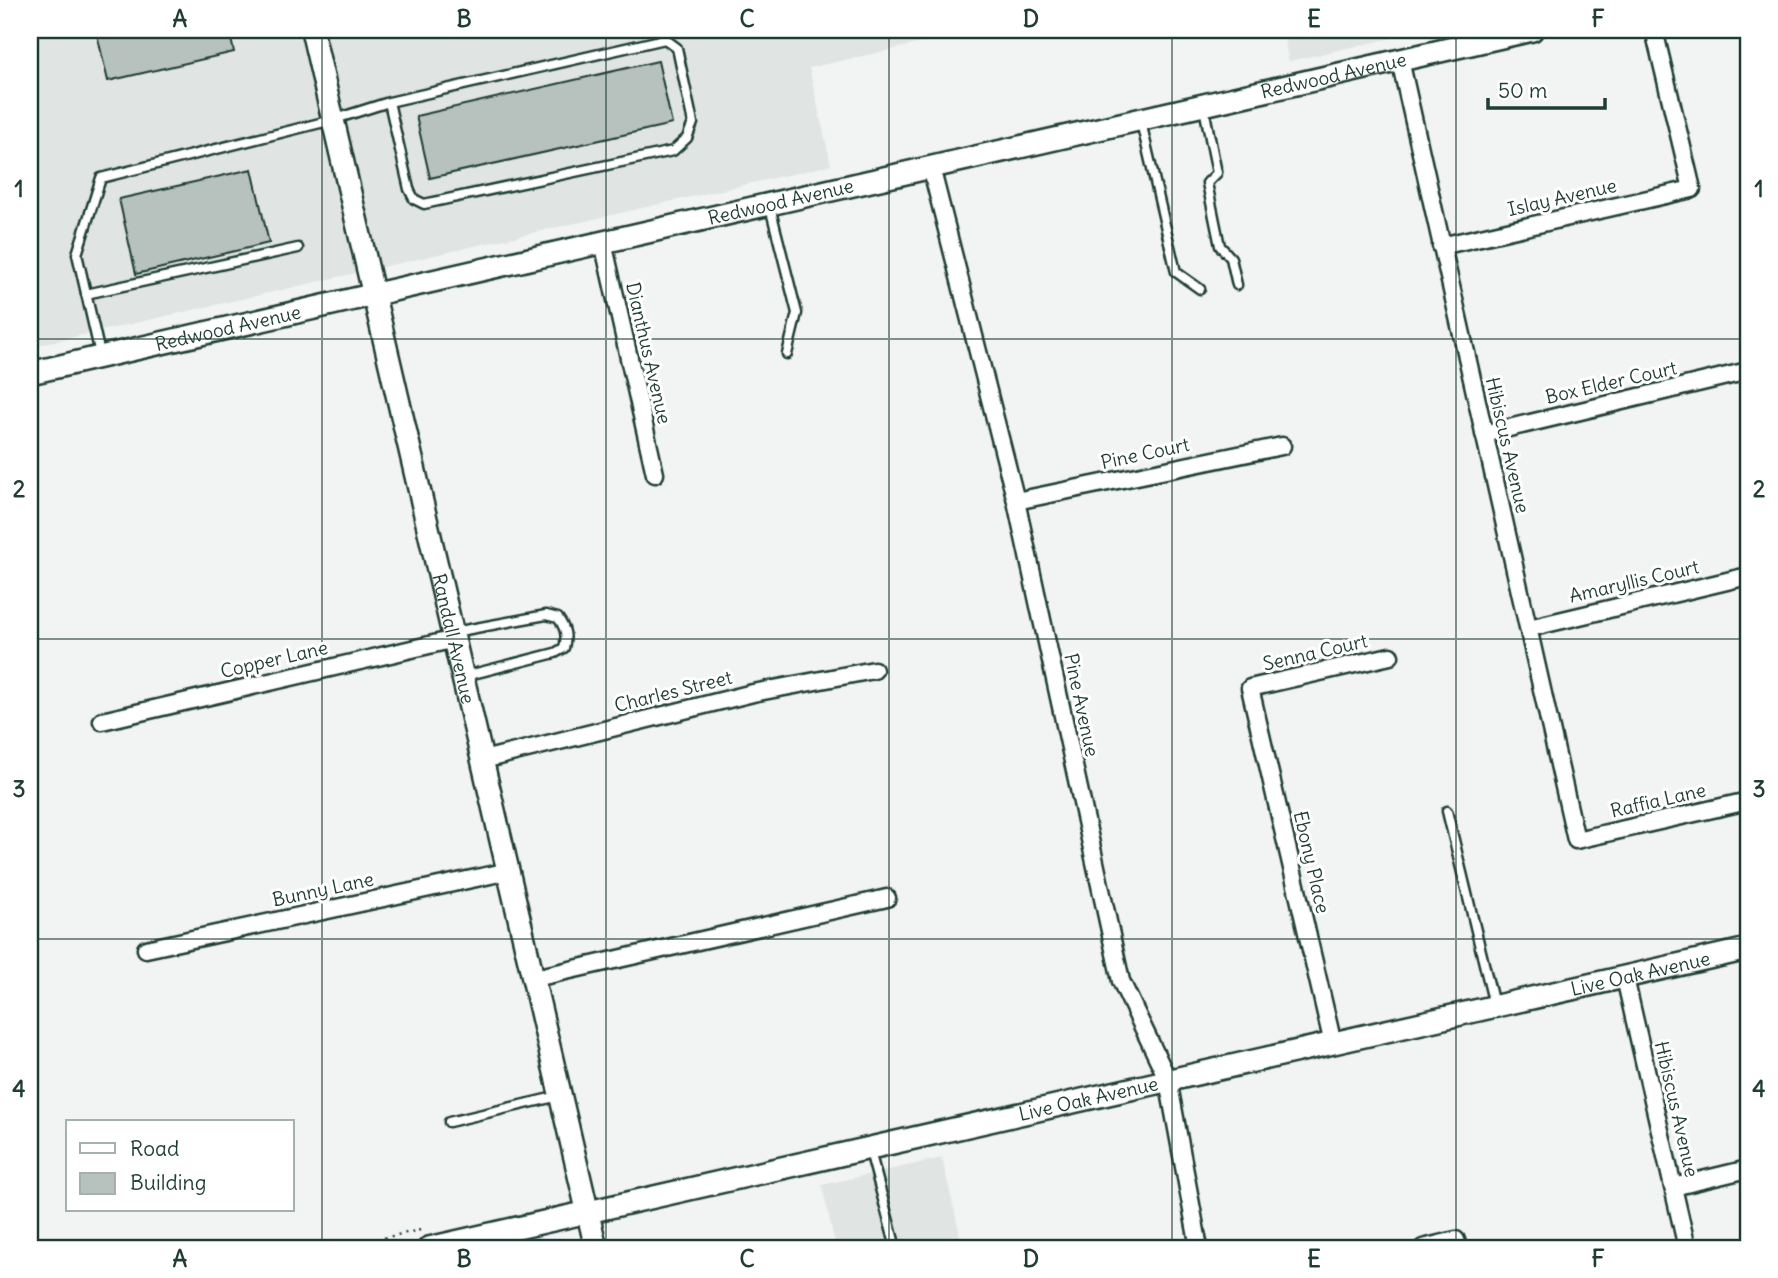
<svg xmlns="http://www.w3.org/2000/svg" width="1778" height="1278" font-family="Delius,sans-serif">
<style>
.built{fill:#e0e4e3}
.building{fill:#b7c1bd;stroke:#1f3d34;stroke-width:2}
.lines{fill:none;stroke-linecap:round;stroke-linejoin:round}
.lane-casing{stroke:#1f3d34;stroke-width:13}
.street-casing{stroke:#1f3d34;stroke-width:21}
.secondary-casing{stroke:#1f3d34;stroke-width:26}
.path{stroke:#1f3d34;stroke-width:2.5;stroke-dasharray:2 5;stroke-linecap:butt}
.lane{stroke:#fff;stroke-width:8}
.street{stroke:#fff;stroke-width:16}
.secondary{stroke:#fff;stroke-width:21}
.grid{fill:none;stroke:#1f3d34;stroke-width:2;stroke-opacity:0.55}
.labels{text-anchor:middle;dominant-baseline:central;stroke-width:6;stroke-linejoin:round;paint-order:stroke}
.street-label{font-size:19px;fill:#1f3d34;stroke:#fff}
.neatline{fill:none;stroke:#1f3d34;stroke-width:2.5}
.grid-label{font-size:23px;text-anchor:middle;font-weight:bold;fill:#1f3d34}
</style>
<rect width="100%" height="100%" fill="#f2f3f3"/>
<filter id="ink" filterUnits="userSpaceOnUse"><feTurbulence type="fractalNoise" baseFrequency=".0143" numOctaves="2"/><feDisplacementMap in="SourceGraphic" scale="14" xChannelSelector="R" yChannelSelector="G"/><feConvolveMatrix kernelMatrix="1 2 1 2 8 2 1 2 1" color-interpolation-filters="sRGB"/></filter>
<g filter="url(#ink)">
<g class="built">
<polygon points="30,30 979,30 809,68 831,165 30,347"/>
<polygon points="1282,30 1428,30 1289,61"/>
<polygon points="942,1158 963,1248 836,1248 822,1185"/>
</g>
<g class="building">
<polygon points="96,30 229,30 234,52 108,81"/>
<polygon points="658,61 672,124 430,178 416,116"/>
<polygon points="252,169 269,243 136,274 119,199"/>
</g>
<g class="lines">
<g class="lane-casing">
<g id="lane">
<polyline points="1204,108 1217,173 1207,183 1220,246 1231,258 1237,285"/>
<polyline points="1141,122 1176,272 1200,289"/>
<polyline points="770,207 797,313 787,354"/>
<polyline points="86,294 298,248"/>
<polyline points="100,354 77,254 101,178 332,120 389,102 665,39 677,48 693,123 687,138 673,151 424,204 414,199 409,189 389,102"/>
<path d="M454,632L546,615L558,618C566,629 567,636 564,648L555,653L465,676"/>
<polyline points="1447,811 1494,1005"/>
<polyline points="449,1122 559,1096"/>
<polyline points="870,1151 896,1248"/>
</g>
</g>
<g class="street-casing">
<g id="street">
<polyline points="1400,60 1576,840 1748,801"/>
<polyline points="931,167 1016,501 1121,981 1168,1080 1199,1248"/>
<polyline points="603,242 655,474"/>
<polyline points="1441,246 1692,189 1654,30"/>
<polyline points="1484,434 1748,371"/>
<polyline points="1016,501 1282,446"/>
<polyline points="1529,628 1748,576"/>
<polyline points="102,721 455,639"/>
<polyline points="483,760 753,693 874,670"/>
<polyline points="146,949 509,871"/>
<polyline points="535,978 887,898"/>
<polyline points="1625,978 1687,1248"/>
<polyline points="1333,1044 1250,688 1390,656"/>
<polyline points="1673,1187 1748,1169"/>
<polyline points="1423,1248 1456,1240 1458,1248"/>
</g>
</g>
<g class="secondary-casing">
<g id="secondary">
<path id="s1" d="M312,30L596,1248"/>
<path id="s2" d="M30,373L1532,30"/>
<path id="s3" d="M429,1248L1748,949"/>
</g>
</g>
<polyline class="path" points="336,1248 425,1229"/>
<use href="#lane" class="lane"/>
<use href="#street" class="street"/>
<use href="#secondary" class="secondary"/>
</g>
</g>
<path class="grid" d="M322,30V1248M606,30V1248M889,30V1248M1172,30V1248M1456,30V1248M30,339H1748M30,639H1748M30,939H1748"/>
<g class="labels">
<g class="street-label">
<text stroke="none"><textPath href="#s2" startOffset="1337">Redwood Avenue</textPath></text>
<text transform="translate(1562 197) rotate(-13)">Islay Avenue</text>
<text stroke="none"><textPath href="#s2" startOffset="770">Redwood Avenue</textPath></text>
<text stroke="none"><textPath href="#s2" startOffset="203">Redwood Avenue</textPath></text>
<text transform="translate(649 353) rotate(77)">Dianthus Avenue</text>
<text transform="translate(1611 382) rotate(-13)">Box Elder Court</text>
<text transform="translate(1508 445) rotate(77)">Hibiscus Avenue</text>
<text transform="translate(1145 453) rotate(-12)">Pine Court</text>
<text transform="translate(1634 581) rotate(-13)">Amaryllis Court</text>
<text stroke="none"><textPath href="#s1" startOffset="625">Randall Avenue</textPath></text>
<text transform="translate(1315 652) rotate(-13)">Senna Court</text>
<text transform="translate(274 659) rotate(-13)">Copper Lane</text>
<text transform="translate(673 691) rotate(-14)">Charles Street</text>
<text transform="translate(1082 705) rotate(78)">Pine Avenue</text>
<text transform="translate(1658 800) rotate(-13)">Raffia Lane</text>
<text transform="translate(1312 862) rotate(77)">Ebony Place</text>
<text transform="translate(323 889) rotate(-12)">Bunny Lane</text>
<text stroke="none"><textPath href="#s3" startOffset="1242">Live Oak Avenue</textPath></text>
<text stroke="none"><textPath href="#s3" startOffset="676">Live Oak Avenue</textPath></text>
<text transform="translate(1677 1109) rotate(77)">Hibiscus Avenue</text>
</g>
</g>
<rect width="1778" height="1278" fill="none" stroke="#fff" stroke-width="77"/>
<rect x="66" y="1120" width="228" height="91" fill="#ffffff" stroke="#a5b1ae" stroke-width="2"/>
<rect x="80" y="1143" width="35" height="10" fill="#ffffff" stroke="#a5b1ae" stroke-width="2"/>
<text x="130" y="1156" font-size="21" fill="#1f3d34">Road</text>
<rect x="80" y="1173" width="35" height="21" fill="#b7c1bd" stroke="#a5b1ae" stroke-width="2"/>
<text x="130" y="1190" font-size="21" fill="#1f3d34">Building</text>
<path d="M1488 98v10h117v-10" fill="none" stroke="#1f3d34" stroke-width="3.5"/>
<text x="1498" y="98" font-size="21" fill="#1f3d34" stroke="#ffffff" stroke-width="5" paint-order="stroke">50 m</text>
<rect x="38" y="38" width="1702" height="1202" class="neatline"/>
<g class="grid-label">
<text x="180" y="27">A</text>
<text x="464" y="27">B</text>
<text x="747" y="27">C</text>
<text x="1031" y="27">D</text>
<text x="1314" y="27">E</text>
<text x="1598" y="27">F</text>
<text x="19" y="197">1</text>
<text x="1759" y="197">1</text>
<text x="19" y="497">2</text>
<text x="1759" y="497">2</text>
<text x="19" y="797">3</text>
<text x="1759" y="797">3</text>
<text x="19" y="1097">4</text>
<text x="1759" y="1097">4</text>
<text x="180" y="1267">A</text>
<text x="464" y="1267">B</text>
<text x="747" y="1267">C</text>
<text x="1031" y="1267">D</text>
<text x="1314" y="1267">E</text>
<text x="1598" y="1267">F</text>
</g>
</svg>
